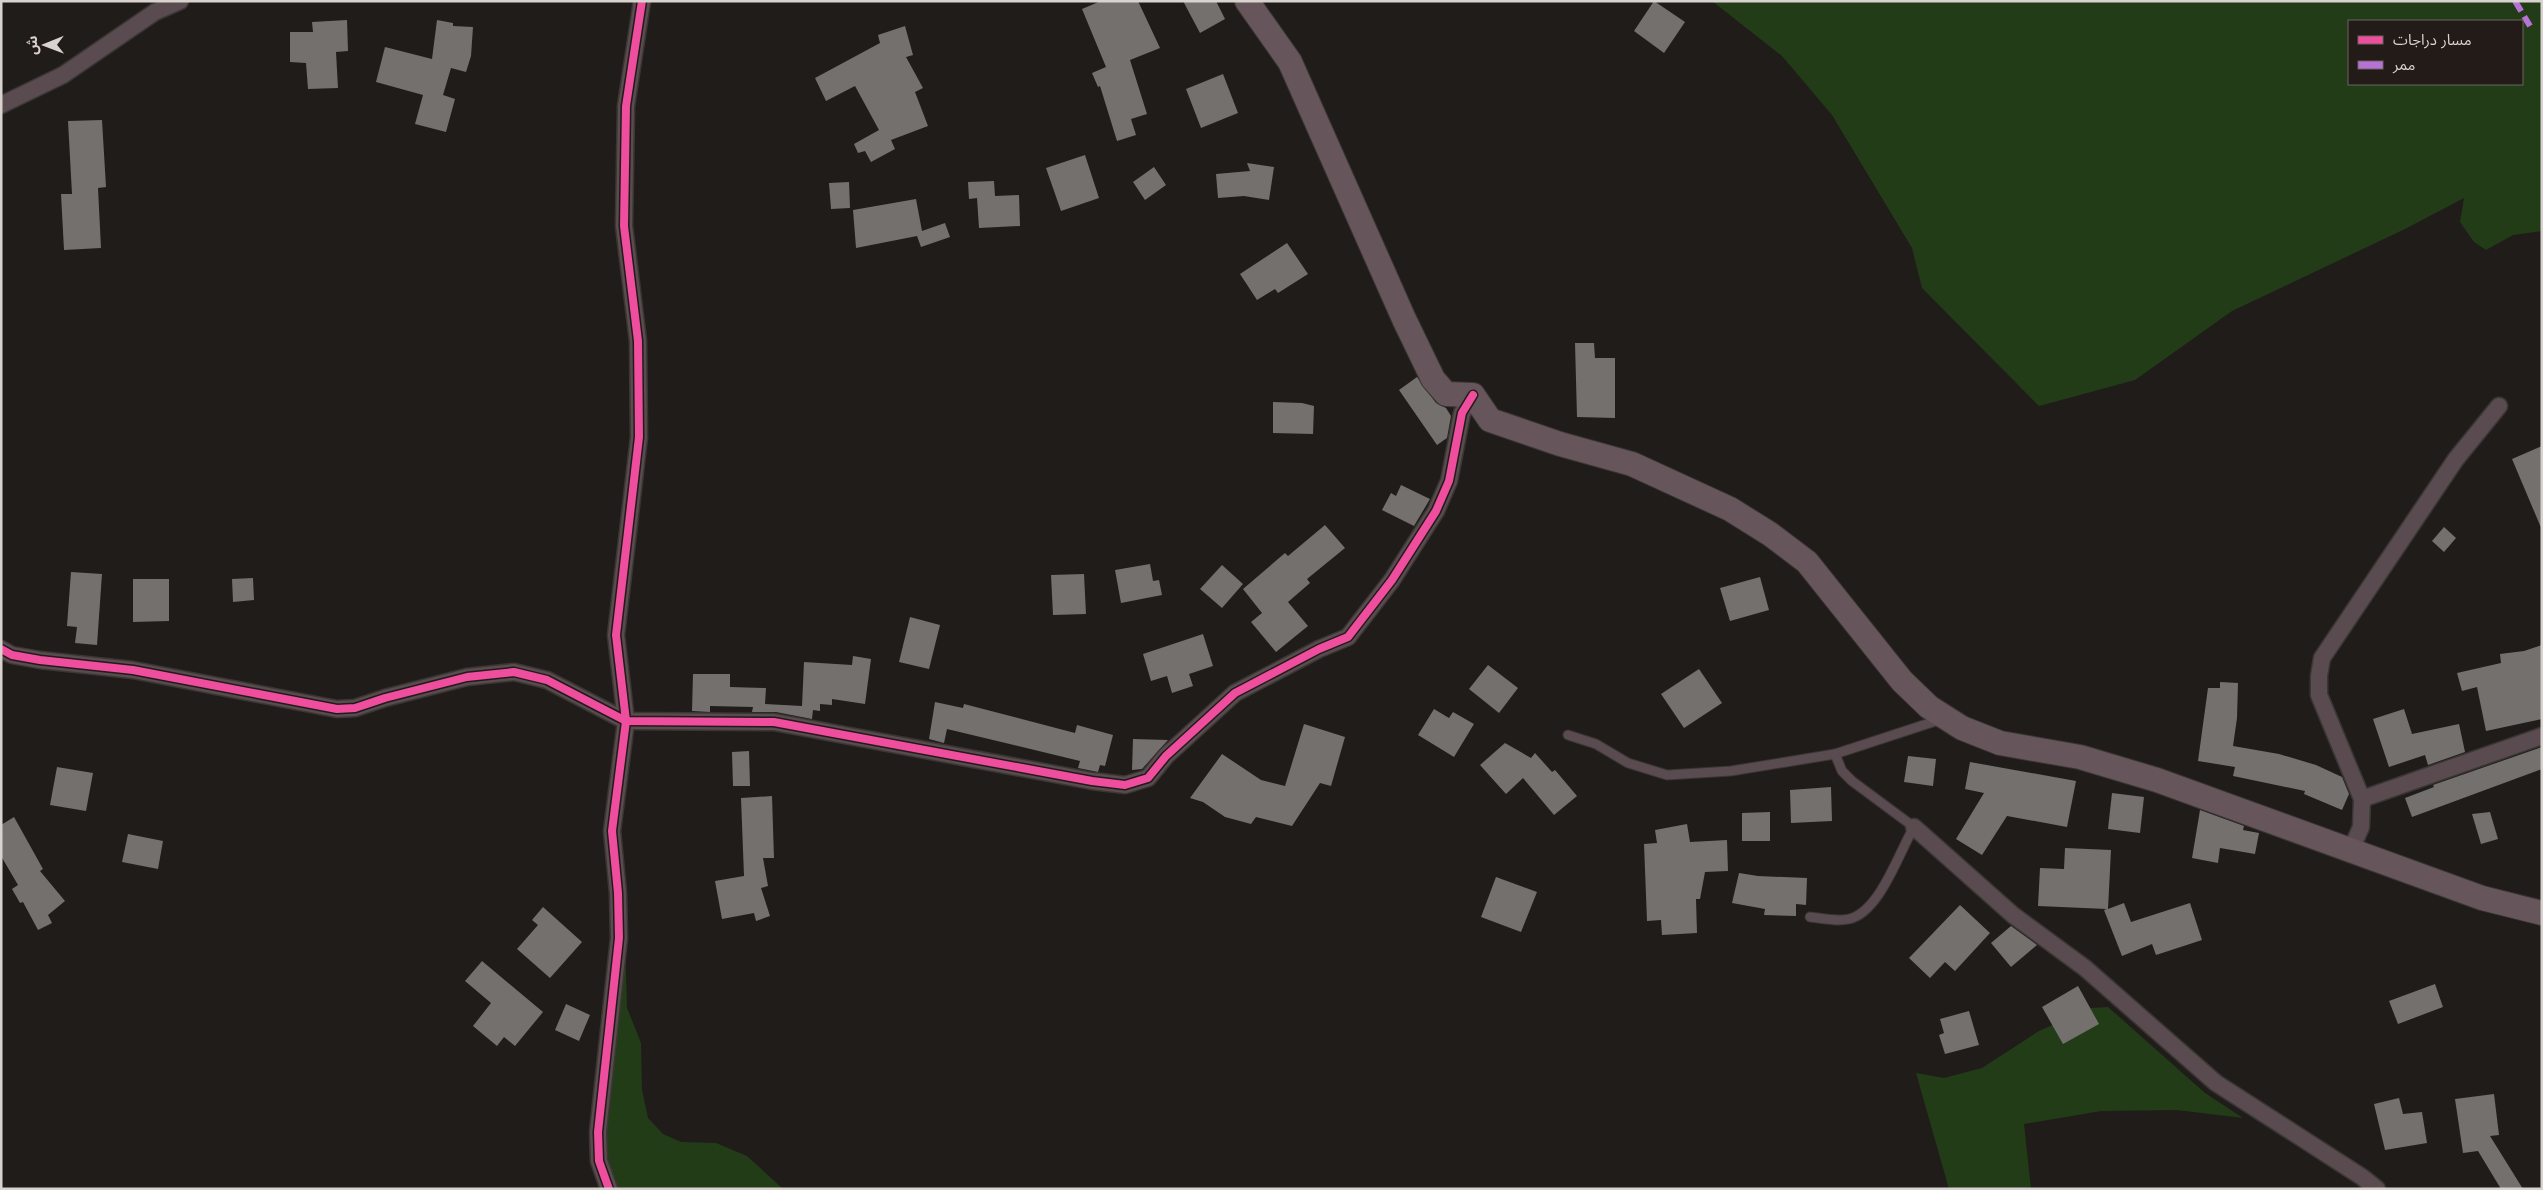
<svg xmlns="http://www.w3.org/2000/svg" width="2543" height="1190" font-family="Inter,'Noto Sans Arabic',sans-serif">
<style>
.green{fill:#223c18;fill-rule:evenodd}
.building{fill:#74706e}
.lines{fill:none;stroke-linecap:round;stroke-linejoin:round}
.lane-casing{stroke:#393634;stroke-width:11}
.street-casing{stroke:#393634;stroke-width:19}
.secondary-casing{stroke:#393634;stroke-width:26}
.lane{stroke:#594b4f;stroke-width:9}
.street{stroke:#594b4f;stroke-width:16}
.secondary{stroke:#66555a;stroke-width:24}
.quiet{stroke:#b673d3;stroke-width:6;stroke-dasharray:12 6;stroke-linecap:butt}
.cycleway-casing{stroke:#231b17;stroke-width:11}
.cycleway{stroke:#ef4d9e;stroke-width:8}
</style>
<rect width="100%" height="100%" fill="#201c1a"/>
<g class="green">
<path d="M1712,1H2542V231L2513,235L2486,250L2474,242L2460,222L2464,198L2405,229L2232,311L2135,380L2039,406L1922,288L1912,248L1832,115L1782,56ZM2349,21H2522V84H2349Z"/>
<polygon points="625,937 627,1008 641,1043 642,1090 648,1118 663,1134 681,1142 716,1143 747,1156 783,1189 617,1189 607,1156 607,1134 610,1081"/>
<polygon points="2108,1007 2205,1093 2243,1118 2177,1110 2101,1111 2024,1124 2031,1189 1949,1189 1916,1073 1944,1078 1982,1068 2039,1031 2091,1008"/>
</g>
<g class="building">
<polygon points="1101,1 1138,1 1160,48 1130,60 1147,114 1131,119 1136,135 1117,141 1100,86 1098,87 1092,73 1106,67 1082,9"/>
<polygon points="1183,1 1216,1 1225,19 1200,33"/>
<polygon points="1654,1 1685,22 1664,53 1634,31"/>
<polygon points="347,20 348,51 336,52 338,88 308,89 306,63 290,62 290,32 313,32 312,22"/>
<polygon points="437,20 453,23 453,26 473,27 471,56 466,72 451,68 443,95 455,99 446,132 415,124 423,95 376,82 385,47 432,59"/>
<polygon points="905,26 913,55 906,57 923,88 915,92 928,126 891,140 895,149 871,162 865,151 858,153 854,144 879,130 855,86 826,101 815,78 880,43 878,35"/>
<polygon points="1223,74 1238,113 1201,128 1186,89"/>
<polygon points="102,120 106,187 98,188 101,248 64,250 61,194 72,194 68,121"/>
<polygon points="1085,155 1099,198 1061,211 1046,168"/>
<polygon points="1247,163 1274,167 1269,200 1244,196 1218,198 1216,174 1250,171"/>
<polygon points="1154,167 1166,185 1145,200 1133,182"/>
<polygon points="994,181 995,196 1019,195 1020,226 979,228 977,198 969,199 968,182"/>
<polygon points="849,182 850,208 831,209 829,183"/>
<polygon points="916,199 922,231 945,223 950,237 921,247 917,236 856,248 853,210"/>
<polygon points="1287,243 1308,274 1278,293 1275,289 1257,300 1240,274"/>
<polygon points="1575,343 1594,343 1595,358 1615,358 1615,418 1577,417"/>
<polygon points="1417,377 1436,403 1446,408 1451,416 1447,438 1437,445 1399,390"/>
<polygon points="1273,402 1302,403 1314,406 1313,434 1273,433"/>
<polygon points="2542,446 2542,530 2512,459"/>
<polygon points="1401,485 1430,499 1414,526 1382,510 1391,493 1396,496"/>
<polygon points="1325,525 1345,548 1307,579 1310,583 1288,602 1308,626 1276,652 1251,622 1262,613 1243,589 1285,553 1288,556"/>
<polygon points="2444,527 2456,538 2444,552 2432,541"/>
<polygon points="1150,564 1153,581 1159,580 1162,595 1121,603 1115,570"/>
<polygon points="1222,565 1243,584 1222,608 1200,589"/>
<polygon points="71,572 102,574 97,645 75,643 77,627 67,626"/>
<polygon points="1084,574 1086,614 1053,615 1051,575"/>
<polygon points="1760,577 1769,610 1730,621 1720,588"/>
<polygon points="253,578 254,600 233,602 232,579"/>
<polygon points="133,579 169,579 169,621 133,622"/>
<polygon points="910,617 940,625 929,669 899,662"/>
<polygon points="1203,634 1213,666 1189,674 1193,686 1172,693 1167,676 1151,681 1143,654"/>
<polygon points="2542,645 2542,719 2486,731 2477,687 2462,691 2457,673 2501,663 2500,654 2524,651"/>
<polygon points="853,656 871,659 865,704 832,699 832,705 820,704 820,711 813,710 812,719 776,712 752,712 753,707 710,706 710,712 692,711 693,674 730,674 730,687 766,688 765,704 802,706 804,662 852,665"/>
<polygon points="1488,665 1518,688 1499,713 1469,689"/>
<polygon points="1699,669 1722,703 1684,728 1661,694"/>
<polygon points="2220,682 2238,683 2237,718 2233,746 2279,754 2316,765 2342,777 2349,794 2342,810 2304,794 2305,791 2233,776 2235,767 2198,761 2208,688 2220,688"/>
<polygon points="935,702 963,708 964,704 1075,733 1077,725 1113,735 1105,766 1100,765 1098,772 1078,768 1080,761 947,729 944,743 929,739"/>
<polygon points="1434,709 1449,718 1453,712 1474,724 1454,757 1418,735"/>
<polygon points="2404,709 2412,734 2459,724 2465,752 2428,765 2425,755 2389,767 2373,719"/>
<polygon points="1304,724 1345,737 1331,786 1320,783 1292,826 1256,817 1251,824 1225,817 1203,802 1190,798 1222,754 1261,780 1285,786"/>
<polygon points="1133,739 1168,740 1142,769 1132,770"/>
<polygon points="1505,743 1531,758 1535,753 1552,772 1555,770 1577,796 1554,815 1523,778 1506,794 1480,765"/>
<polygon points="2542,747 2542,769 2412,817 2405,798 2434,787 2433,785"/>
<polygon points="749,751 750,786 733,786 732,752"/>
<polygon points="1908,756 1936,759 1933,786 1904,782"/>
<polygon points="1970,762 2076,781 2067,827 2007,816 1982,855 1956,839 1984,793 1965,789"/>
<polygon points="57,767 93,773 86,811 50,805"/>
<polygon points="1831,787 1832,821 1791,823 1790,790"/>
<polygon points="2112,793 2144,797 2140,833 2108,829"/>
<polygon points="772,796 774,858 763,858 768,886 761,888 770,916 756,921 754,913 722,919 715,881 744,876 741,798"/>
<polygon points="2200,810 2244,826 2243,830 2259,833 2255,854 2220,848 2218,863 2192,858"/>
<polygon points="1770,812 1770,841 1742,841 1742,813"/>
<polygon points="2490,812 2498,839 2481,844 2472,814"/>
<polygon points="14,817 43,869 40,871 65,901 48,915 52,923 38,930 23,902 20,903 12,889 18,885 1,856 1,825"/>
<polygon points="1687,824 1690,842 1727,840 1728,871 1705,872 1700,899 1696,899 1697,933 1662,935 1661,920 1647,921 1644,844 1657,843 1655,830"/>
<polygon points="128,834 163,841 158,869 122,862"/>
<polygon points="2065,848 2111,850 2108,909 2124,903 2131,922 2190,903 2202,940 2156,955 2152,944 2122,956 2104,910 2107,909 2038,906 2040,868 2064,869"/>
<polygon points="1739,873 1758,876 1807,878 1806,905 1796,904 1796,916 1764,915 1765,909 1732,903"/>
<polygon points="1496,877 1537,892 1521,932 1481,917"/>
<polygon points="1960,905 1990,933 1955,971 1945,962 1930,978 1909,958"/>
<polygon points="543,907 582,942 550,978 517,949 538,925 532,920"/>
<polygon points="2011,926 2037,945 2011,967 1991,943"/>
<polygon points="482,961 543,1012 515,1046 504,1037 497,1046 473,1026 491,1003 465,981"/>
<polygon points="2435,984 2443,1007 2398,1024 2389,1001"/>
<polygon points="2078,986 2099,1024 2063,1044 2042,1007"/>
<polygon points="566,1004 590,1015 579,1041 555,1030"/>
<polygon points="1969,1011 1979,1045 1945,1054 1939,1035 1944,1033 1940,1019"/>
<polygon points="2494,1094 2499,1135 2490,1136 2523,1189 2501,1189 2478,1151 2463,1153 2455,1099"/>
<polygon points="2399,1098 2403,1114 2422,1112 2427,1143 2385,1150 2374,1104"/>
</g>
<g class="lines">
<g class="lane-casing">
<g id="lane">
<polyline points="1568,735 1596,744 1628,763 1667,775 1731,771 1835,754 1942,719"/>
<path d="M1810,917C1821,918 1838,922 1849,919C1880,912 1899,852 1914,827L1852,781L1842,771L1835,754"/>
</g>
</g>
<g class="street-casing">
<g id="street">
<polyline points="1,105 63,75 155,12 180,1"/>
<polyline points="1,649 12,655 40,660 133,670 337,709 355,708 385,698 467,677 514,672 547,680 626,721 774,722 1092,781 1125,785 1148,778 1166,756 1235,693 1319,649 1348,637 1392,580 1436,511 1449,481 1462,413 1473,395"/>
<polyline points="2362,799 2542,736"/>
<polyline points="1914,827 2013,915 2085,968 2216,1083 2362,1177 2377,1189"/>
<polyline points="2351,850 2361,827 2362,799 2319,695 2319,676 2322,658 2456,459 2499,406"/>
<polyline points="609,1189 599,1161 598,1132 619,938 618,893 612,831 626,721 616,635 639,437 638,341 624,226 626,106 642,1"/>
</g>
</g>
<g class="secondary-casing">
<polyline id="secondary" points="1247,1 1290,62 1404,319 1433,379 1446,394 1473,395 1490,420 1560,444 1632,464 1730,509 1770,534 1807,562 1902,681 1929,707 1962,728 2000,743 2080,757 2157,780 2482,898 2542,913"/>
</g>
<use href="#lane" class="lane"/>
<use href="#street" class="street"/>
<use href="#secondary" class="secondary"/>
<polyline class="quiet" points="2515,1 2530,26"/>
<g class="cycleway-casing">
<g id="cycleway">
<polyline points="1,649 12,655 40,660 133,670 337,709 355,708 385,698 467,677 514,672 547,680 626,721 774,722 1092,781 1125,785 1148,778 1166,756 1235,693 1319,649 1348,637 1392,580 1436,511 1449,481 1462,413 1473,395"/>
<polyline points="609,1189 599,1161 598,1132 619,938 618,893 612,831 626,721 616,635 639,437 638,341 624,226 626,106 642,1"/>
</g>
</g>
<use href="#cycleway" class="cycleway"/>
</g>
<rect width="2543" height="1190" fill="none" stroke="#d9d3d0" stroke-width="5"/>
<rect x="2348" y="20" width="175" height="65" fill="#231b17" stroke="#6c6561"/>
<rect x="2358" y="36" width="25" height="8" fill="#ef4d9e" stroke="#6c6561"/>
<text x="2393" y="45" font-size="15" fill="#d9d3d0">مسار دراجات</text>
<rect x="2358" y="61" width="25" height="8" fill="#b673d3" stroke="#6c6561"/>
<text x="2393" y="70" font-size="15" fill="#d9d3d0">ممر</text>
<g transform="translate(45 45) rotate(269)" stroke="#231b17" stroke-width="4" paint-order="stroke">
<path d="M0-4L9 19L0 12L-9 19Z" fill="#d9d3d0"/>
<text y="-8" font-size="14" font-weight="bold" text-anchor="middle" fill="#d9d3d0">ش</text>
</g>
</svg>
